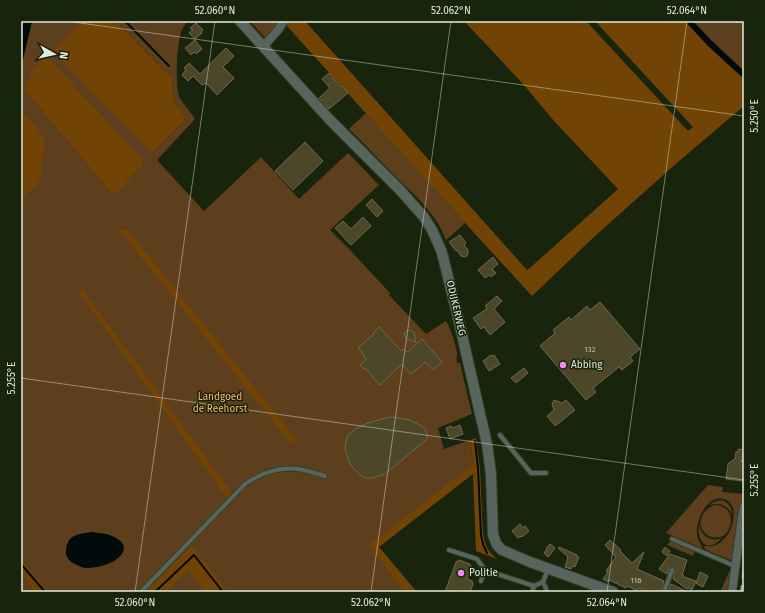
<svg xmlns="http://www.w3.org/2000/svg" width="765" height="613" font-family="'Fira Sans',sans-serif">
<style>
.green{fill:#5e3f1d;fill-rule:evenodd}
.forest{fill:#714305}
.water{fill:#020b0b}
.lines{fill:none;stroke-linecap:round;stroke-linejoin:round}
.stream{stroke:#020b0b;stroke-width:2}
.building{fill:#4d4729;stroke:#6f694a}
.service-casing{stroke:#344028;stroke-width:6}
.minor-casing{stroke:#344028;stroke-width:10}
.tertiary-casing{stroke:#344028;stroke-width:12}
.service{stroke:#57655e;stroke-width:4}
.minor{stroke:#57655e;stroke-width:8}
.tertiary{stroke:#57655e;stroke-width:10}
.rail{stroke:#96a18d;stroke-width:2;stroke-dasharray:7 7;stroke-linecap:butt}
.ticks{fill:none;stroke:#e3ecdc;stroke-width:1;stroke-opacity:0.45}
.poi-dot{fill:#f38af2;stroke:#18240b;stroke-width:1.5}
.labels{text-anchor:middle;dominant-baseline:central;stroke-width:3;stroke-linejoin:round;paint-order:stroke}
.number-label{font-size:8px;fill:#bec3af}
.street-label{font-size:10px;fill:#e3ecdc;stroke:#18240b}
.poi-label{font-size:10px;fill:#e3ecdc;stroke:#18240b;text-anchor:start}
.park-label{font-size:10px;fill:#feb76d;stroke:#18240b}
.neatline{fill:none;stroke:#e3ecdc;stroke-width:1.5}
.ticks-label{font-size:10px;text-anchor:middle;fill:#e3ecdc}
</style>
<rect width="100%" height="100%" fill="#18240b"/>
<g class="green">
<path d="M32,21H82L56,49L154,151L184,121L185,116L174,101L172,78L115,21H187C185,24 183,28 181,32C177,42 175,86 179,96C181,102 192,113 195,119L157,160L204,211L261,157L299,199L348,153L379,185L330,230L350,250L390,293L389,295L426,334L446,321C451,330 455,342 457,353C457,357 456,359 457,363H460L472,414L438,428L444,449L470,440L473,465L377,547L415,592H21V68ZM26,92L116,193H111Z"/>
<polygon points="250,21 280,21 265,38"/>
<polygon points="680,21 744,21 744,88"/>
<path d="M366,113L465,223L446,240C437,215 416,196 397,178C381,161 365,145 349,129Z"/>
<path d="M708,485L723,487L722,492L744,494L733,561L706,550L704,547L705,546C716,547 722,543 728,534C734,525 739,502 723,499C707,495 695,521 697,535C698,540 701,545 703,549L666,533Z"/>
<path d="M722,500C729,503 732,508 732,515C728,505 720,502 709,505L714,502Z"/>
<path d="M716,505C726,506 731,512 731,521C729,548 693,539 702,516C705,510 710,506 716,505Z"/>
<path d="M699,523C700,536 712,544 723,537C708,554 696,543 699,523Z"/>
<polygon points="670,542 673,542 695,551 693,556 667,545"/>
<polygon points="729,572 732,573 729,592 720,592"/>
</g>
<g class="forest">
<polygon points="82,21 115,21 172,78 174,101 185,116 184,121 154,151 150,152 55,53 55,49"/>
<polygon points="289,21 305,21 527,270 531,267 618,189 554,121 523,84 464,21 586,21 688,131 693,127 595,21 685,21 707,45 744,79 744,106 678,162 595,236 532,296 465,223 286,25"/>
<polygon points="44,58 48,58 142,159 143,164 116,193 111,193 26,92 25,88 34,67"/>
<path d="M21,114C29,116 42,133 44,141L41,177L38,183L21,199Z"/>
<polygon points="127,229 296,439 291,444 120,231"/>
<polygon points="81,287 232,493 227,498 80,294"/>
<path d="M476,438L480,468L483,533C485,546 487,550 497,559L476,551L473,474L379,547L417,592H405L369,545L473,465L470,440Z"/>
<polygon points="192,546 228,592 198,592 203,588 188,570 165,592 145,592"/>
<polygon points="21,560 48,592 35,592 21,574"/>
</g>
<g class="water">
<polygon points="24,21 32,21 21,68 21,33"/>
<polygon points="685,21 693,21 710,39 744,71 744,79 707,45"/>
<path d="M91,532C98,533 106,533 112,536C131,544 125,556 110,563C103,566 93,568 86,568C83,568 80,566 77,565C70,562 65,558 66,549C66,546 68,541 71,538C76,534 85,533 91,532Z"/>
</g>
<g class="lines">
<g class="stream">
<polyline points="125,21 169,66"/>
<polyline points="475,441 478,468 481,535 483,544 487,553"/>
<polyline points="21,564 45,592"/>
<polyline points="155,592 194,555 223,592"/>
</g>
</g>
<g class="building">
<polygon points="196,23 203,30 201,32 202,33 195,39 189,33 193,30 190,28"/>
<polygon points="195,40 202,49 196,54 194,52 191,55 185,48"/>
<polygon points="226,48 234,56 223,67 234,78 217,95 206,83 202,85 193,76 188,81 182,75 186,70 184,68 189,63 200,74"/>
<polygon points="329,73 341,87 342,86 348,93 329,109 319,98 330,88 322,79"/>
<polygon points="305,142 323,161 293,190 275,171"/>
<polygon points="372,199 383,211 377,217 366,205"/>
<polygon points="363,217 371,226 351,245 335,228 343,221 351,229"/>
<polygon points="460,235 466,243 464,245 468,250 468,253 467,256 465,257 461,256 457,250 456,251 449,242"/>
<polygon points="493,257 498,264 492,269 496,273 491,277 489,275 485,278 478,270"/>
<polygon points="497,296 502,301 494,309 505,322 490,335 484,327 481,329 473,318 485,310 487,308 485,306"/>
<polygon points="600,302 640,349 630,357 633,361 622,370 619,367 593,388 596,392 586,400 540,346 555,333 553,330 569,317 571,320 587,306 590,310"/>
<polygon points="379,327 401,351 403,349 407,352 422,339 442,362 433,370 425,362 411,374 402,364 380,385 365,368 364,369 360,365 366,360 364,356 358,348 374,334 373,333"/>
<polygon points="409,330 414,332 416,342 406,339 404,333"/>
<polygon points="491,355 492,356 494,355 500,364 489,371 483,361"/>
<polygon points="524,368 528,373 516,383 511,378"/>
<polygon points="554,400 562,403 566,400 575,410 555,426 547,416 554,410 552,404"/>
<polygon points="392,417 410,420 421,426 425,429 427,433 428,436 426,440 385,474 373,478 366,478 361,476 355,470 350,464 346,452 345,447 346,441 348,435 357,428 368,423 386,418"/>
<polygon points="460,425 463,434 450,439 446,428 451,426 452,428"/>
<polygon points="738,449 744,450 744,458 740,458 739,461 740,464 744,465 743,481 726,479 728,464 730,462 735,459 736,452 738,452"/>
<polygon points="520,524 523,528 525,526 529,531 522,537 521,536 518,538 512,531"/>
<polygon points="610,540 621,550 620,551 632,563 644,552 637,569 664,581 661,592 647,592 639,588 638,591 627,586 626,588 609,580 608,582 603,579 608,572 606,571 616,557 605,545"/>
<polygon points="550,544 555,548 548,557 544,553 547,549 546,548"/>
<polygon points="559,547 577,555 576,556 579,557 575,567 572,566 571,569 565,567 568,557 558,548"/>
<polygon points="665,547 670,551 667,556 662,552"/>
<polygon points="670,554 687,560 682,575 684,576 684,577 696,581 692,590 688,588 687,589 673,579 675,570 674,567 669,568 667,574 659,569"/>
<polygon points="459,560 470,564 471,567 467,579 472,581 473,584 470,592 445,592 456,562"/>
<polygon points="700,572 708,576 703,587 696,583"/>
<polygon points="671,584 688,592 668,592"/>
</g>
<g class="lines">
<g class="service-casing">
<g id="service">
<polyline points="500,435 531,473 546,473"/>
<polyline points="742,461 744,462"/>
<polyline points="672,539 735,566"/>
<polyline points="449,550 477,559 485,570"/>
<polyline points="481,581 485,570 534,586 543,582 547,591"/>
<polyline points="543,582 548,569"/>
<path d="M141,592L245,484C261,473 279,467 298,469C307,470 317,474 325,476"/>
<polyline points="532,592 534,586"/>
<polyline points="664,592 672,570"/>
</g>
</g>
<g class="minor-casing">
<g id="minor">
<polyline points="263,47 278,30 284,21"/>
<polyline points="732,592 742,517 744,507"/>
</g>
</g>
<g class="tertiary-casing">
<polyline id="tertiary" points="240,21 330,120 400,190 424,217 432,230 441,250 443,257 457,313 487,444 491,474 493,535 497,545 502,550 530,562 613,592"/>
</g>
<use href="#service" class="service"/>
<use href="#minor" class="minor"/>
<use href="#tertiary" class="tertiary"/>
<polyline class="rail" points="741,592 744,567"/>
</g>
<path class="ticks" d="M66,21L744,116M21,378L744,480M135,592L215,21M371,592L451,21M607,592L687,21"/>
<g class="poi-dot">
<circle cx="563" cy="365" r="4"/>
<circle cx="461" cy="573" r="4"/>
</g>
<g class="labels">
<g class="number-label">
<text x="590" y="349">132</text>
<text x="636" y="580">116</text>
</g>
<g class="street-label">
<text transform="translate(456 308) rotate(77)">ODIJKERWEG</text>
</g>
<g class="poi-label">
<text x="571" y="365">Abbing</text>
<text x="469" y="573">Politie</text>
</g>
<g class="park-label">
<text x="220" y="397">Landgoed<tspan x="220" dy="12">de Reehorst</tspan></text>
</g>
</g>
<rect width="765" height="613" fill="none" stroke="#18240b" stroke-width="44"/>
<g transform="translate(54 54) rotate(98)" stroke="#18240b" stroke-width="3" paint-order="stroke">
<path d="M0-3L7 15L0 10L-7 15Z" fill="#e3ecdc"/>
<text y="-6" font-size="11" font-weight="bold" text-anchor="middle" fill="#e3ecdc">N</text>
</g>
<rect x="22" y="22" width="721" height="569" class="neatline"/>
<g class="ticks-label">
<text x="215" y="14">52.060°N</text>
<text x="451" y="14">52.062°N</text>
<text x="687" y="14">52.064°N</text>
<text transform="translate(754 116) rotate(-90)" y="4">5.250°E</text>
<text transform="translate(11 378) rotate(-90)" y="4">5.255°E</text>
<text transform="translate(754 480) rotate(-90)" y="4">5.255°E</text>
<text x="135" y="606">52.060°N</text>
<text x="371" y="606">52.062°N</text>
<text x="607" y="606">52.064°N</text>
</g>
</svg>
